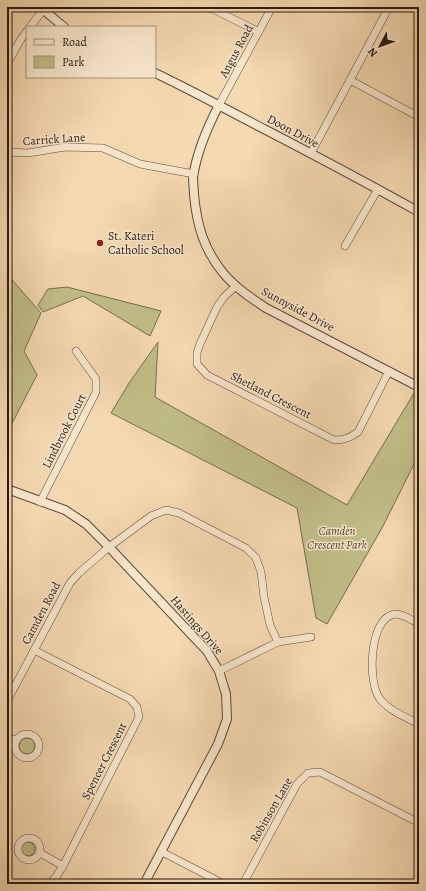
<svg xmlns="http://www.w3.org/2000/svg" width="426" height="891" font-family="Alegreya,serif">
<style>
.green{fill:#c1be88;stroke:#766c4e}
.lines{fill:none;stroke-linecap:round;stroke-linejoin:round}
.minor-casing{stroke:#5d4a3a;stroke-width:8}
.tertiary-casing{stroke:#5d4a3a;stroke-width:10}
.minor{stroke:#f8e6cc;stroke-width:7}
.tertiary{stroke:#f8e6cc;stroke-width:8}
.poi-dot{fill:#8f2418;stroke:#f8e6cc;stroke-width:1.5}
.labels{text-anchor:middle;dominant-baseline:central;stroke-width:3;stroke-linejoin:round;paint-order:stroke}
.street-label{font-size:12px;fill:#2a1a13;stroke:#f8e6cc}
.poi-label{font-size:12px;fill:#2a1a13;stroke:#f8e6cc;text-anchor:start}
.park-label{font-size:12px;font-style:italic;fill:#574b36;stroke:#f8e6cc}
</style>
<rect width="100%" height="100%" fill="#f5d9b1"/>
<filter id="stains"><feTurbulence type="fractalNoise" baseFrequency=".005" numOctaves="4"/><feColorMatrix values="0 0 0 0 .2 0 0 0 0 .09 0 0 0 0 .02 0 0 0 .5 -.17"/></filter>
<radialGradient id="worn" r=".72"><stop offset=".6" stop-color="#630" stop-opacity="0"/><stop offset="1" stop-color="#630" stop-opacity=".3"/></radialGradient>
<g class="green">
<polygon points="7,274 41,313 24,351 37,375 7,433"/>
<polygon points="67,287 161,311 150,336 83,296 43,312 38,305 48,289"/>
<polygon points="158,342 155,397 347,505 414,393 419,396 419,454 382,528 327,624 316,618 297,508 111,413 129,383"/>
<circle cx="27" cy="746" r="8"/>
<circle cx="28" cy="849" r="7"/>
</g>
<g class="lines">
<g class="minor-casing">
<g id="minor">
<polyline points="209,7 259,32"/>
<polyline points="30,27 43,10"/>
<polyline points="7,64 21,39 27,31"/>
<polyline points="350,80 419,117"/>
<polyline points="219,105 272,7"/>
<polyline points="7,152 28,153 65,147 103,148 140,164 194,174"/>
<polyline points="311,153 389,7"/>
<polyline points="345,246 378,189"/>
<path d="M236,286L224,297L217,307L200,344L197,353V364L207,375L334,440C344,440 350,438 358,432L389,371"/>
<polyline points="40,502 96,392 96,379 76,351"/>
<path d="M419,624C413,621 404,614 396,614C369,615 367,683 380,699C390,711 405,717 419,724"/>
<polyline points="34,650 130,699 137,707 139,717 63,866 56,877 49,884"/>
<polyline points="219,671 278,642 311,637"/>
<polyline points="7,701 70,583 79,573 109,547 151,516 166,510 179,513 246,548 256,558 261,572 264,597 270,625 278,642"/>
<circle cx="27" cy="746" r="12"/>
<polyline points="7,736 16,741"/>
<circle cx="29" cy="849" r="11"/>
<polyline points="162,852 224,884"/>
<polyline points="40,853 63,866"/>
<polyline points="243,884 297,784 308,773 320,772 419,823"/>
</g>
</g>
<g class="tertiary-casing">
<g id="tertiary">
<polyline points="40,7 64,27"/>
<path d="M155,73C193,91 229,111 266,130C318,157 369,184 419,212"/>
<path d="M219,105C207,128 197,151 193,177C193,183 194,189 194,195C197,226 204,250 224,274C236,288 251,298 266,308L419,387"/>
<polyline points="7,489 65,510 86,524 109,547 207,651 219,671 226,694 227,719 218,744 144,884"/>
</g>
</g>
<use href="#minor" class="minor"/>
<use href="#tertiary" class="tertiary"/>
</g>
<circle class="poi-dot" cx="100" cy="243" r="4"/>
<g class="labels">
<g class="street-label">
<text transform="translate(236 51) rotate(-62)">Angus Road</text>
<text transform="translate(293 131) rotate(28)">Doon Drive</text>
<text transform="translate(54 139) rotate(-4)">Carrick Lane</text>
<text transform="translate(298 309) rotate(28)">Sunnyside Drive</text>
<text transform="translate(271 395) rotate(27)">Shetland Crescent</text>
<text transform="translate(64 431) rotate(-63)">Lindbrook Court</text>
<text transform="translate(41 613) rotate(-62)">Camden Road</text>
<text transform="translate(197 625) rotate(49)">Hastings Drive</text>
<text transform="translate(104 761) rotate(-63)">Spencer Crescent</text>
<text transform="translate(271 810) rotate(-60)">Robinson Lane</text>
</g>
<g class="poi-label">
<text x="108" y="236">St. Kateri<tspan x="108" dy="14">Catholic School</tspan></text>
</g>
<g class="park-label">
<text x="337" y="531">Camden<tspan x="337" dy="14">Crescent Park</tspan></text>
</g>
</g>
<rect width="426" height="891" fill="none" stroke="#f5d9b1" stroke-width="24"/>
<rect x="8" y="8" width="410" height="875" fill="none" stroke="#2a1a13" stroke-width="2"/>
<rect x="12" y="12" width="402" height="867" fill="none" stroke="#2a1a13"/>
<rect x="26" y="26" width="130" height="52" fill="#f8e6cc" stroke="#a69482"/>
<rect x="34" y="39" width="20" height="6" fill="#f8e6cc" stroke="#a69482"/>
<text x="62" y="46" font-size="12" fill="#2a1a13">Road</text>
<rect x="34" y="56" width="20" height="12" fill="#c1be88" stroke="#a69482"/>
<text x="62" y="66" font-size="12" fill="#2a1a13">Park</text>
<g transform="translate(380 46) rotate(229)" stroke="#f8e6cc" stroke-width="3" paint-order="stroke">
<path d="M0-3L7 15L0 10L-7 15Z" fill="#2a1a13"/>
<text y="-6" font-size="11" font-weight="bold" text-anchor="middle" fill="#2a1a13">N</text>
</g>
<rect width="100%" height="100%" filter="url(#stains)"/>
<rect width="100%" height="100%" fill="url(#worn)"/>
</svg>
